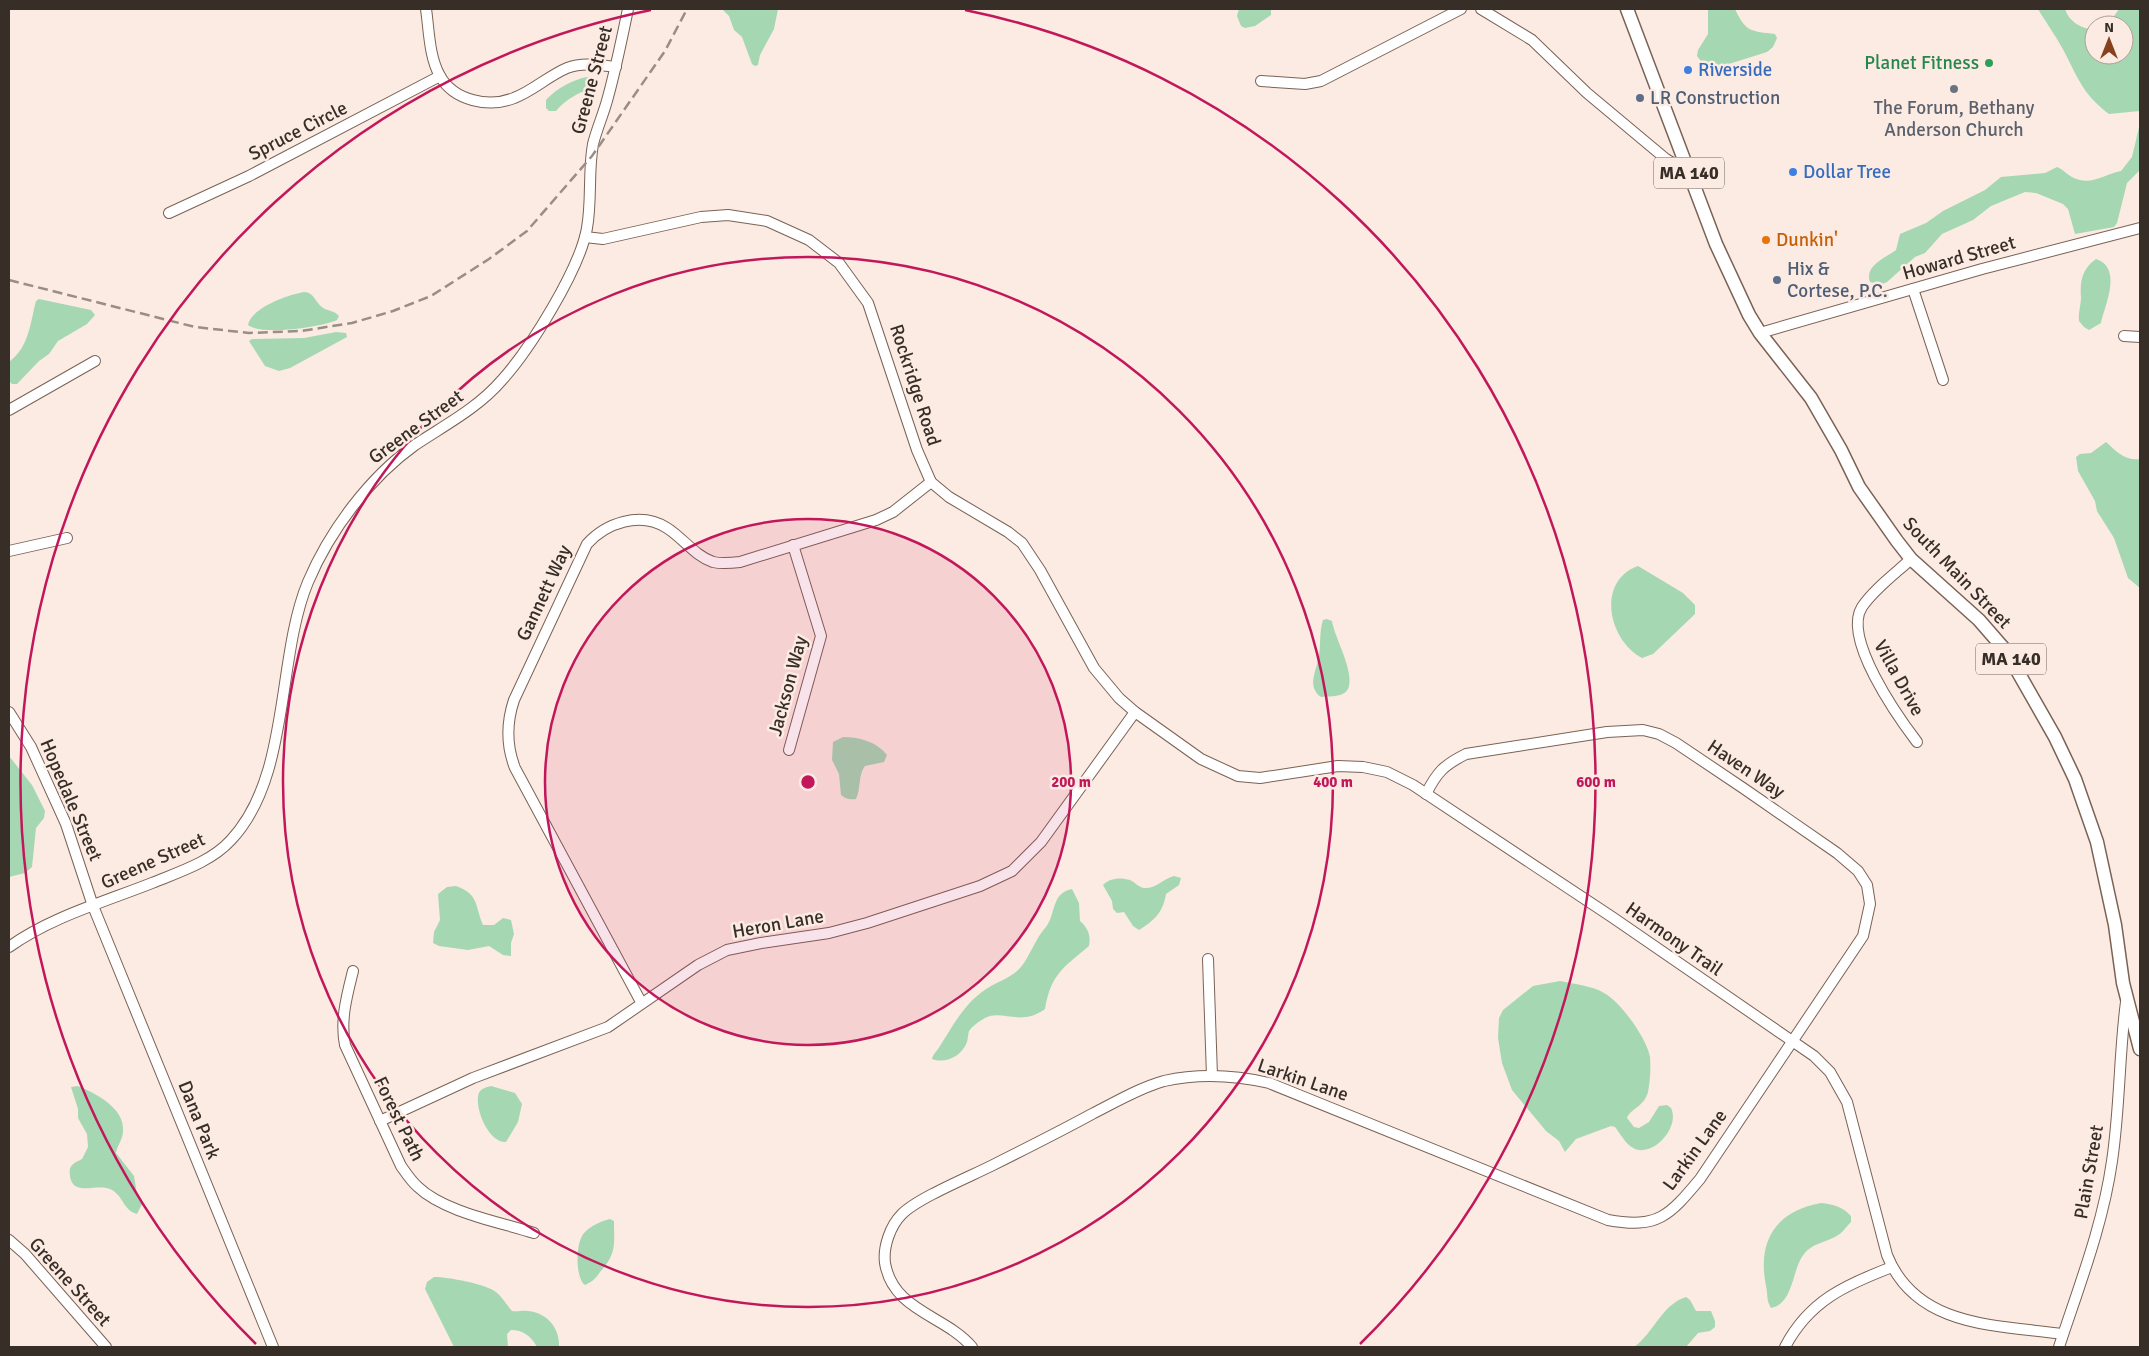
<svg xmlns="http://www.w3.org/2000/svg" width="2149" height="1356" font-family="Signika,sans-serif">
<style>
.green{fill:#a5d7b3}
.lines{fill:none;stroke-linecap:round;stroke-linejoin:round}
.minor-casing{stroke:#7a6255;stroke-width:12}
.major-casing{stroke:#7a6255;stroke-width:15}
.minor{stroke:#fff;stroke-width:10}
.major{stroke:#fff;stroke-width:12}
.rail{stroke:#9a8d86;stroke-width:2.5;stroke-dasharray:10 5;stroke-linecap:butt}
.ring{fill:none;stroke:#c2185b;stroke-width:2.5}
.leisure-dot{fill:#2e9e5b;stroke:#fcebe3;stroke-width:2}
.shop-dot{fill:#3f7fe0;stroke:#fcebe3;stroke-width:2}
.worship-dot{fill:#6b7280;stroke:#fcebe3;stroke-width:2}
.service-dot{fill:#5c6f8a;stroke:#fcebe3;stroke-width:2}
.food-dot{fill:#e8710a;stroke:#fcebe3;stroke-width:2}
.labels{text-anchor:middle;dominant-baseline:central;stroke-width:5;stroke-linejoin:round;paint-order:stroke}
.shield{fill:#fcebe3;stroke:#736760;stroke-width:1}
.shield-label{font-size:18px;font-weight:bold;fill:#382e28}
.leisure-label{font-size:19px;fill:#27864d;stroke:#fcebe3;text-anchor:end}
.shop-label{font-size:19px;fill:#366cbe;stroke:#fcebe3;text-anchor:start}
.street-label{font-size:19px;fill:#382e28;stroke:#fcebe3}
.service-label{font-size:19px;fill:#4e5e75;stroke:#fcebe3;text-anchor:start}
.worship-label{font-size:19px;fill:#5b616d;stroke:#fcebe3}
.food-label{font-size:19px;fill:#c56008;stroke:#fcebe3;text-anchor:start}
.centre{fill:#c2185b;stroke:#fcebe3;stroke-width:2.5}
.ring-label{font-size:15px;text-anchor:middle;font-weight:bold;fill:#c2185b;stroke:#fcebe3;stroke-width:5;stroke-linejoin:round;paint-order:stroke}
</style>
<rect width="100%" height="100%" fill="#fcebe3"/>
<g class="green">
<polygon points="722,9 778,9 774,29 760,55 758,65 755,66 752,64 742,37 734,30 729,16"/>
<polygon points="1239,9 1271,9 1271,15 1255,26 1245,28 1241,26 1237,16"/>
<path d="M1708,9H1735C1746,33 1752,31 1775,34L1777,38L1773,47L1767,52L1713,69H1707L1697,56L1698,50L1708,34Z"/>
<path d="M2038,9H2065C2069,22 2081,28 2094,30V55H2124V25H2108L2119,9H2139L2140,111L2109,114C2085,96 2079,81 2066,55C2058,39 2047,24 2038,9Z"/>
<path d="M587,77L595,80L592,88C578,93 566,99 556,111H549L546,108V100C557,88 572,80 587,77Z"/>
<path d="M2140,123V170L2127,183L2117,223L2114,227L2075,234L2068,209L2063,204L2036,193L2025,192L1991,206L1973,220L1942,234L1925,253L1915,257L1887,282L1880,285L1870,282C1864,266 1885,258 1896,250L1900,234L1926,223L1943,211L1985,190L2001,177L2045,173L2057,167C2063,169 2067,175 2074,178C2091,186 2105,174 2121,171L2132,157Z"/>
<path d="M2096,259C2123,268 2105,305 2101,323L2089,330L2084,327L2079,321C2078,313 2081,305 2081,297C2080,281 2082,269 2096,259Z"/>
<path d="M304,292C315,292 315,304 325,309C330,311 334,311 339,316L337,320C322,327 261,336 248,325C251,308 287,295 304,292Z"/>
<path d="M39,299L91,310L95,315L87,324L58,341L49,354L39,361L17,384H12L9,381V362C29,347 30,324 36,301Z"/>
<polygon points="336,332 346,333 347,337 290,368 279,371 265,366 249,341 252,339 304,338"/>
<path d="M2106,442C2117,452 2125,461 2140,459V588L2128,578L2114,538L2097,511L2095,501L2078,471L2076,457L2080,454L2091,453Z"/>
<path d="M1638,566L1683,593L1695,605V614L1653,654L1642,658C1608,640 1596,581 1638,566Z"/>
<path d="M1327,619L1332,621C1334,638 1365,689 1340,695C1334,697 1327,696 1321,697C1306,686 1317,670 1319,656C1321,643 1319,633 1323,620Z"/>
<path d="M843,737C860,737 877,742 887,755L884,762L865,766C858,775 861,789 856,799C849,800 846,799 841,795L839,774L832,760L833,742Z"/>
<polygon points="9,756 32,785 45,811 44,818 36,828 32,867 25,873 9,877"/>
<path d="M1174,876L1181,878L1179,885L1166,894C1163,912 1155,920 1139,930L1133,926L1124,912L1117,913L1113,909L1112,901L1103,885C1109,878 1121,877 1130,880C1135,882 1138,887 1144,888C1156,889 1163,879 1174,876Z"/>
<path d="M456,886C479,894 475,906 483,925H494L503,918L511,920L514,934L511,943V956L503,955L489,946L468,950L439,946L433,943L434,932L440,920L438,894L447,887Z"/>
<path d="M1072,889L1079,903L1080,921C1088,928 1091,935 1089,946C1063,968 1051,974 1045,1009C1021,1027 1002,1009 985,1018C980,1021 972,1026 969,1031C968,1034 968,1038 967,1042C962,1056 946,1064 932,1059C933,1054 937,1051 940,1046C954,1024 966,1000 991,986C1000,981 1009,978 1017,971C1028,962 1034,940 1046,927C1056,914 1051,893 1072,889Z"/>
<path d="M1560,981C1574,984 1593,986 1604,993C1621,1002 1647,1039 1650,1057C1651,1068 1650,1082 1648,1092C1644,1107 1630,1109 1627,1118L1634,1127L1639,1128L1649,1122L1659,1106L1667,1105L1671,1108C1681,1128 1650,1162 1630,1146C1624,1141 1619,1132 1615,1127L1611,1126L1576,1139L1565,1152L1559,1141L1546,1131L1512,1090L1502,1063L1498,1038L1499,1018L1503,1010L1533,986Z"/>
<path d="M78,1086C95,1093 125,1108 123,1131C123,1140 117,1145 116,1153L134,1176L137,1194L142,1204L137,1214C124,1211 123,1196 112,1190C98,1182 73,1198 70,1176C68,1165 74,1163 82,1159L88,1147L87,1134L78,1118V1109L71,1087Z"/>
<path d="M491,1086L515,1093L522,1104L518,1122L506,1142C487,1143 472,1102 480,1091C483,1088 487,1087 491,1086Z"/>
<path d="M1821,1203C1833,1204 1843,1207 1851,1216V1222C1848,1225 1844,1230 1841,1233C1830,1242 1813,1242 1804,1254C1792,1268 1794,1304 1771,1308C1766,1300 1768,1294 1766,1286C1757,1242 1775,1211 1821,1203Z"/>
<path d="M610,1219L614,1221C614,1245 617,1253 600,1272C596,1278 592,1282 585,1285C575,1278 575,1241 585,1232C591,1226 601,1221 610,1219Z"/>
<path d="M434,1277C448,1277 486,1284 496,1292C502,1297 507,1305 512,1311C518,1312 522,1310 528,1311C548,1313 560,1329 559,1347H537C531,1336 523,1330 511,1330L507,1334L508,1347H454L425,1289L427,1282Z"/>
<path d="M1686,1297L1690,1300L1696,1311H1711L1715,1321V1327L1710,1331L1698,1333L1686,1347H1634C1654,1333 1661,1305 1686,1297Z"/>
</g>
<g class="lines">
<g class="minor-casing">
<g id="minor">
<path d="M426,9C429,29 429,57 440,76C454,101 489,108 514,98C533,91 548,76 567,68C582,62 599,65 616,67"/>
<polyline points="1481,9 1532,40 1587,93 1666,159 1676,165 1686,167"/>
<polyline points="1261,81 1305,84 1321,81 1461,9"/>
<polyline points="169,213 249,176 440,76"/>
<path d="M585,237L603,239L701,217L728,215L767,221L809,240L839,263L868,303L917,450L931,482L949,497L1008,532L1022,543L1040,570L1094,668L1119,698L1135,712L1201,759L1238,776L1260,778L1338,766L1363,767L1387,772L1413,785L1612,917L1814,1056L1830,1072L1847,1102L1887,1255C1916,1328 1997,1325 2063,1334"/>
<polyline points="1913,289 1943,380"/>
<polyline points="1760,333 1982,269 2140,228"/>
<polyline points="2124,336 2140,337"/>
<polyline points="9,410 95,361"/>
<polyline points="9,551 67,538"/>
<path d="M1911,559C1896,573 1874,589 1862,607C1842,638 1898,717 1917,742"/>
<polyline points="9,712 31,747 66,824 93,906 273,1347"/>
<polyline points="789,750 821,636 793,545"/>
<path d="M9,947C51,917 104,902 152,883C179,872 211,862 231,840C291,776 276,659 308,582C330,530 370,477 415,445C445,425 478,408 502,380C530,349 580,269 587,228C592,200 588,171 593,144C597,128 604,113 608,97C616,68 622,38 628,9"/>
<polyline points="1208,959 1212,1076"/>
<path d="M353,971C347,995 340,1020 345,1045L401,1166C406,1173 411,1181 418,1187C444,1212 500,1222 534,1233"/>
<path d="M641,1002L515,768C506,745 506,724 514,700L587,544C606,523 640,511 667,528C683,538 695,556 713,562C722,564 732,563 740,562L876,520L893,512L931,482"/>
<polyline points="380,1121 473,1078 608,1027 698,965 727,950 761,943 829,933 867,923 980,886 1012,871 1041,842 1135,712"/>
<polyline points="9,1240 25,1254 106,1347"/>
<path d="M972,1347C945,1315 893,1311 885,1263C883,1247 890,1226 902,1214C918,1198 969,1177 991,1166C1025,1149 1059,1132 1092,1114C1116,1102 1139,1088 1164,1081C1200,1073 1234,1075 1269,1083L1608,1220C1658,1229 1669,1216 1700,1179L1863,936L1870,904L1867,885L1858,871L1837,853L1743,788L1676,743L1659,734L1643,730L1607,732L1466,754C1444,765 1437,772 1426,794"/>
<path d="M1785,1347C1809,1301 1845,1285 1892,1267"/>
<path d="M2059,1347C2079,1286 2103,1225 2112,1161C2120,1108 2119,1054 2126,1002"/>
</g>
</g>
<g class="major-casing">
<polyline id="major" points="1627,9 1716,244 1749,315 1760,333 1811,398 1841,450 1859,487 1897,541 1911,559 1979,620 2006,651 2055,737 2075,779 2097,842 2115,925 2123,983 2140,1049"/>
</g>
<use href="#minor" class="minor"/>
<use href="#major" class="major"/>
<polyline class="rail" points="9,280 195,327 249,333 301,331 352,323 393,311 431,296 489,259 527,231 592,156 665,51 687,9"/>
</g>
<circle cx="808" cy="782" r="263" fill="#c2185b" fill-opacity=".12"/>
<g class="ring">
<circle cx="808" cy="782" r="263"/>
<circle cx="808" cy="782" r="525"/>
<path d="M256 1344A788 788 0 0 1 651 10M965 10A788 788 0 0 1 1360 1344"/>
</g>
<circle class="leisure-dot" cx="1989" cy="63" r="5"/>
<g class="shop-dot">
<circle cx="1688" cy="70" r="5"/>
<circle cx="1793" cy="172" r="5"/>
</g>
<circle class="worship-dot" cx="1954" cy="89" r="5"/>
<g class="service-dot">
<circle cx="1640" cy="98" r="5"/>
<circle cx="1777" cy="280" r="5"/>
</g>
<circle class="food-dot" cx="1766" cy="240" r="5"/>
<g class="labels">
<g class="shield">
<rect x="1654" y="157.5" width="70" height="31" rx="4"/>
<rect x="1976" y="643.5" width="70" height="31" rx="4"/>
</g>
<g class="shield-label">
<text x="1689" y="173">MA 140</text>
<text x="2011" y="659">MA 140</text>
</g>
<g class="leisure-label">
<text x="1979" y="63">Planet Fitness</text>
</g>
<g class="shop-label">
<text x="1698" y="70">Riverside</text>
<text x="1803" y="172">Dollar Tree</text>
</g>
<g class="street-label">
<text transform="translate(592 80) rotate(-75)">Greene Street</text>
<text transform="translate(298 131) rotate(-27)">Spruce Circle</text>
<text transform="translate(1959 258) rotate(-16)">Howard Street</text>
<text transform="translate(915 385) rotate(72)">Rockridge Road</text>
<text transform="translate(416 427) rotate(-36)">Greene Street</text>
<text transform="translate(1957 573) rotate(46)">South Main Street</text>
<text transform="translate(544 593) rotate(-65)">Gannett Way</text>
<text transform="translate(1899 678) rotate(61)">Villa Drive</text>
<text transform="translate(788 686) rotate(-75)">Jackson Way</text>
<text transform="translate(1746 769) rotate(34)">Haven Way</text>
<text transform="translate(71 800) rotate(67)">Hopedale Street</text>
<text transform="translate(153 861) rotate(-24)">Greene Street</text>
<text transform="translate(778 924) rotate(-10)">Heron Lane</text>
<text transform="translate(1674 939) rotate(35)">Harmony Trail</text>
<text transform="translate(1303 1080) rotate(19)">Larkin Lane</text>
<text transform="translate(399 1119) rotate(64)">Forest Path</text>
<text transform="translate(199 1120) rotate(68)">Dana Park</text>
<text transform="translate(1695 1150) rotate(-54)">Larkin Lane</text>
<text transform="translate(2089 1172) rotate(-80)">Plain Street</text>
<text transform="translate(70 1282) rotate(48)">Greene Street</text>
</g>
<g class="service-label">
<text x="1650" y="98">LR Construction</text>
<text x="1787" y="269">Hix &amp;<tspan x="1787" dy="22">Cortese, P.C.</tspan></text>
</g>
<g class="worship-label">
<text x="1954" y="108">The Forum, Bethany<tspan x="1954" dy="22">Anderson Church</tspan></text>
</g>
<g class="food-label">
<text x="1776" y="240">Dunkin'</text>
</g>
</g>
<circle cx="808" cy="782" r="8" class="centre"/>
<g class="ring-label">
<text x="1071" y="787">200 m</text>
<text x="1333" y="787">400 m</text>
<text x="1596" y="787">600 m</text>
</g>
<rect width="2149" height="1356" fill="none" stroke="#382e28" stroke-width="20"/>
<g transform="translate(2109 40)"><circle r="24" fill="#fcebe3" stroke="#ae9f98"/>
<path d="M0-4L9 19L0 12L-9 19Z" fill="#88411d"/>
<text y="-8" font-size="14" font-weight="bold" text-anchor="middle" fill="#382e28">N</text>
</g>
</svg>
